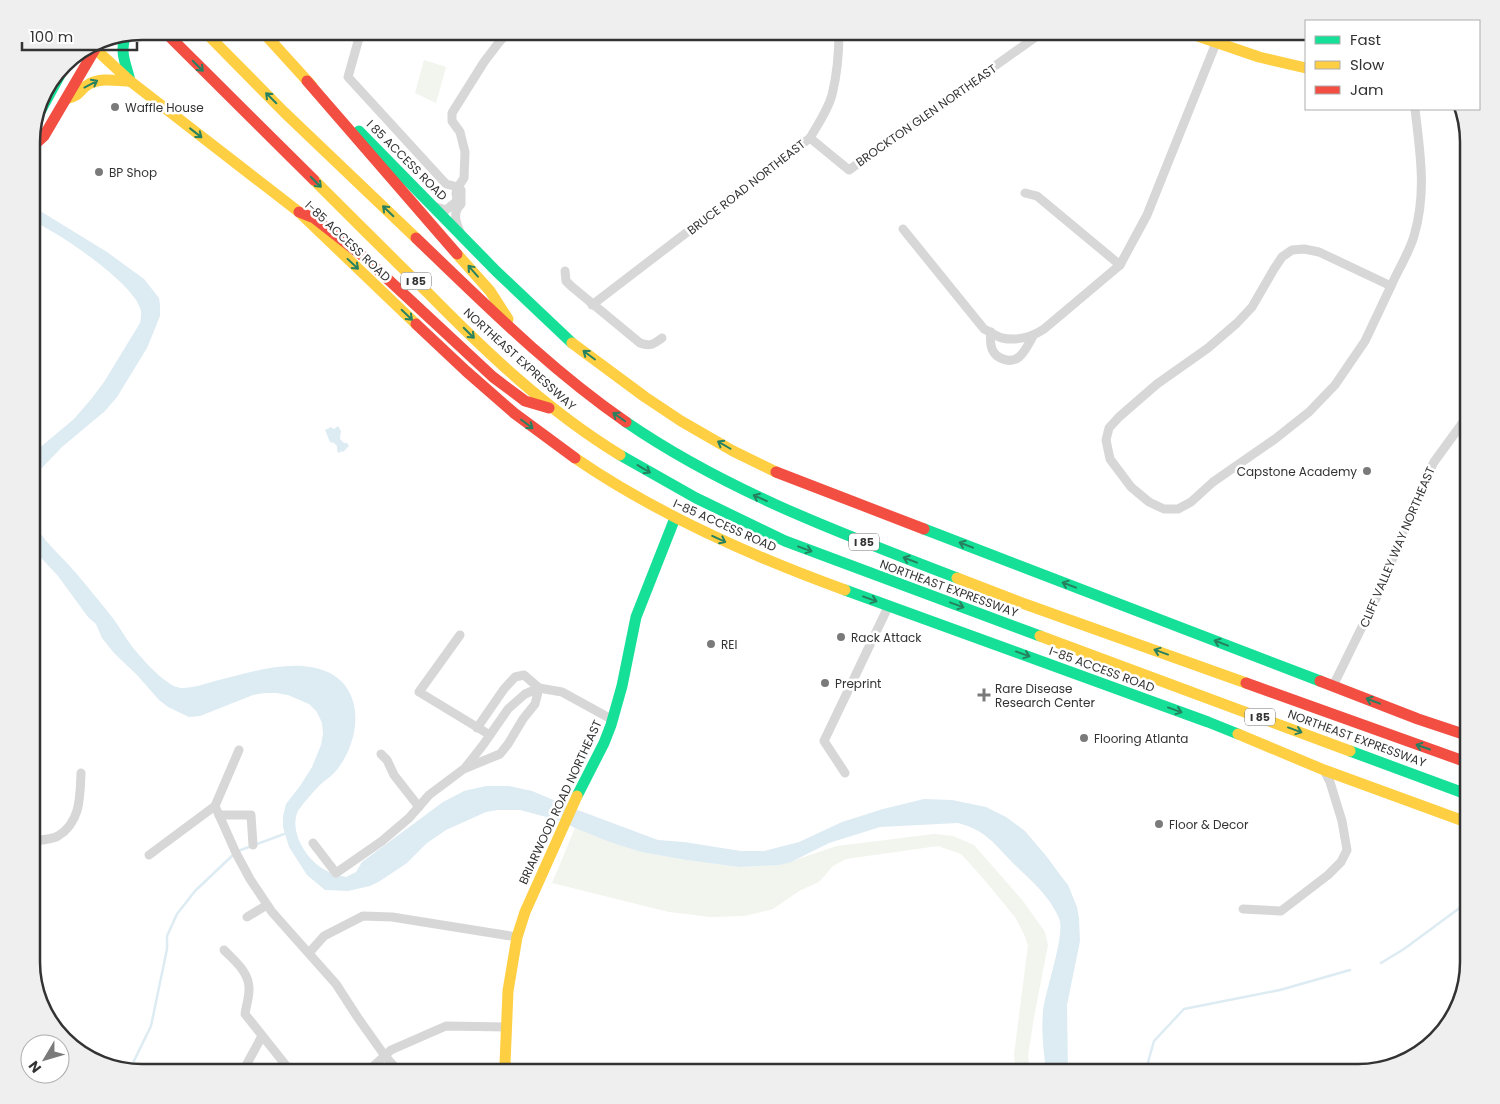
<svg xmlns="http://www.w3.org/2000/svg" width="1500" height="1104" font-family="Poppins,sans-serif">
<style>
.green{fill:#f1f5ed}
.water{fill:#ddebf3}
.lines{fill:none;stroke-linecap:round;stroke-linejoin:round}
.stream{stroke:#ddebf3;stroke-width:2.5}
.street{stroke:#d7d7d7;stroke-width:9}
.fast{stroke:#16e098;stroke-width:11}
.slow{stroke:#ffcf43;stroke-width:11}
.jam{stroke:#f24e42;stroke-width:11}
.oneway{stroke:#268160}
.poi-dot{fill:#7a7a7a;stroke:#fff;stroke-width:2}
.labels{text-anchor:middle;dominant-baseline:central;stroke-width:5;stroke-linejoin:round;paint-order:stroke}
.shield{fill:#fff;stroke:#707070;stroke-width:1}
.shield-label{font-size:11px;font-weight:bold;fill:#333}
.poi-label{font-size:12px;fill:#333;stroke:#fff;text-anchor:start}
.street-label{font-size:12px;fill:#333;stroke:#fff}
.rim{fill:none;stroke:#333;stroke-width:2.5}
</style>
<rect width="100%" height="100%" fill="#fff"/>
<g class="green">
<polygon points="424,60 446,67 436,103 415,93"/>
<polygon points="575,828 641,852 686,860 739,867 780,865 837,846 934,834 953,836 974,845 1023,901 1045,932 1048,945 1034,1017 1028,1056 1030,1073 1016,1073 1014,1055 1028,945 1024,934 1015,917 981,876 961,854 938,846 846,859 833,866 819,882 799,891 773,909 744,916 711,917 669,912 552,883"/>
</g>
<g class="water">
<path d="M32,206L107,252L144,279L159,298L160,305V316L147,348L117,397L105,411L62,447L36,474L31,482V455L74,419L92,398L104,382L140,323C141,317 142,313 140,308C132,282 57,231 32,221Z"/>
<polygon points="338,426 341,431 340,439 344,443 347,443 349,446 343,452 342,451 339,453 337,451 337,446 334,443 330,442 325,430 331,427 334,429"/>
<path d="M31,517C40,539 61,555 76,573C88,587 100,602 112,617C122,630 129,645 141,657C149,666 169,688 182,688C193,688 205,684 215,681C249,673 296,656 330,673C367,693 359,744 335,772C330,778 323,781 318,787C313,792 308,798 303,804C301,807 298,810 297,813C290,834 307,860 325,870C332,874 339,875 346,877L356,872L362,862L443,802L464,791L486,786H509L532,791L575,809L658,840L684,842L741,851H764L799,842L842,822L883,809L924,799L952,800L986,807L1006,817L1025,831L1047,857L1061,876L1068,885L1077,907L1079,918L1080,941L1067,1005L1068,1073H1046C1044,1052 1041,1032 1043,1012C1045,990 1066,935 1059,918C1050,897 1031,880 1015,865C995,845 986,830 958,823L880,827L829,843L791,862L780,865L739,867L686,860L641,852L610,842L575,828L561,821L520,810H497L486,812L446,830L427,843L407,863L380,881L370,886L348,891L325,890L307,875L289,847L283,827V816L286,804L300,786L312,767L321,745L323,734L322,723L317,712L309,704L288,695L276,693H265L253,695L200,716L189,717L168,707L159,700L137,675L114,653L102,638L96,624L88,617L58,576L32,548Z"/>
</g>
<g class="lines">
<g class="stream">
<polyline points="238,851 287,833"/>
<polyline points="1381,963 1404,949 1469,901"/>
<polyline points="130,1069 151,1026 167,949 167,936 177,914 195,891 234,854"/>
<polyline points="1145,1073 1154,1041 1184,1009 1280,990 1350,970"/>
</g>
<g class="street">
<polyline points="361,31 348,77 446,184 458,187 464,178 465,152 460,132 452,121 452,113 484,62 500,41 510,31"/>
<polyline points="810,138 849,170 1044,31"/>
<polyline points="1025,193 1037,196 1120,265"/>
<path d="M433,206L446,210L457,201L456,193L458,187L461,190V204C452,213 456,222 460,232"/>
<path d="M903,229L984,329C990,332 996,336 1002,338C1017,341 1032,337 1044,329L1120,265L1147,215L1216,43"/>
<polygon points="1304,249 1319,252 1391,286 1365,341 1335,385 1309,412 1275,439 1213,482 1191,502 1178,509 1164,509 1149,502 1131,487 1110,459 1106,440 1109,428 1119,417 1157,384 1208,348 1237,323 1252,307 1274,269 1282,257 1292,250"/>
<path d="M565,271L566,281L571,286L640,343C650,347 654,344 662,338"/>
<path d="M1391,286C1398,270 1409,253 1414,236C1427,192 1420,153 1415,109"/>
<path d="M592,305L810,138C818,124 828,110 832,95C837,75 839,52 839,31"/>
<path d="M991,332C990,338 990,343 992,349C996,359 1011,364 1019,357C1025,352 1029,343 1033,336"/>
<polyline points="460,635 419,692 490,735"/>
<polyline points="1333,686 1383,584 1408,519 1423,484 1434,462 1469,414"/>
<polyline points="239,750 215,806 236,853 250,879 272,912 336,984 358,1018 385,1056 400,1073"/>
<polyline points="381,754 387,760 394,775 419,807"/>
<polyline points="466,768 500,754 508,744 523,719 535,704 539,688 524,675 515,677 504,689 477,728"/>
<polyline points="845,773 824,741 889,605"/>
<polyline points="219,815 251,815 253,845"/>
<path d="M31,841C39,840 51,840 58,836C81,822 80,796 81,773"/>
<polyline points="313,843 336,873 382,841 409,818 429,795 465,768 483,745 508,709 525,694 539,688 562,692 613,720"/>
<polyline points="149,855 215,806"/>
<polyline points="1243,909 1281,911 1328,875 1341,862 1347,850 1342,821 1330,782 1324,770"/>
<polyline points="247,917 267,905"/>
<path d="M224,950C235,961 250,973 249,990C249,998 246,1006 245,1014L292,1073"/>
<polyline points="309,953 324,936 363,916 392,917 517,937"/>
<polyline points="242,1073 262,1036"/>
<polyline points="366,1073 391,1050 446,1026 506,1027"/>
</g>
<g class="fast">
<path d="M126,34C119,53 126,63 130,81"/>
<polyline points="36,119 67,62"/>
<polyline points="359,131 496,271 572,343"/>
<path d="M626,422C728,492 843,534 957,578"/>
<polyline points="620,455 696,498 785,541 1040,636"/>
<polyline points="924,529 1320,681"/>
<polyline points="845,590 1208,722 1238,734"/>
<polyline points="1350,751 1469,795"/>
<polyline points="577,796 604,743 611,725 622,686 636,617 675,518"/>
</g>
<g class="slow">
<polyline points="204,31 284,112 416,238"/>
<polyline points="262,31 312,86"/>
<polyline points="1183,31 1259,57 1306,68"/>
<polyline points="91,45 130,81 299,212 416,324"/>
<path d="M66,99C82,95 78,90 89,84C102,77 117,81 130,81"/>
<path d="M314,180C352,218 390,256 428,293C487,353 548,411 620,455"/>
<polyline points="457,254 490,291 508,319"/>
<polyline points="572,343 645,397 681,421 733,451 776,472"/>
<path d="M575,458C658,515 751,556 845,590"/>
<polyline points="957,578 1022,603 1246,683"/>
<polyline points="1040,636 1350,751"/>
<polyline points="1238,734 1324,770 1469,823"/>
<polyline points="507,1073 505,1064 508,991 517,937 525,912 577,796"/>
</g>
<g class="jam">
<polyline points="164,31 314,180"/>
<polyline points="307,81 457,254"/>
<polyline points="32,147 44,136 101,39"/>
<polyline points="299,212 314,218 364,257 493,377 525,401 549,408"/>
<path d="M416,238C484,303 548,368 626,422"/>
<polyline points="416,324 466,371 514,413 575,458"/>
<polyline points="776,472 924,529"/>
<polyline points="1320,681 1418,719 1469,736"/>
<polyline points="1246,683 1469,763"/>
</g>
</g>
<defs><path id="oneway-shaft" d="M-6 0H5M1.5-3L5.5 0L1.5 3" fill="none" stroke-width="1.6" stroke-linecap="round" stroke-linejoin="round" transform="scale(1.25)"/></defs>
<g class="oneway">
<use href="#oneway-shaft" transform="translate(198 66) rotate(45)"/>
<use href="#oneway-shaft" transform="translate(91 84) rotate(-28)"/>
<use href="#oneway-shaft" transform="translate(271 98) rotate(-135)"/>
<use href="#oneway-shaft" transform="translate(196 133) rotate(38)"/>
<use href="#oneway-shaft" transform="translate(316 182) rotate(45)"/>
<use href="#oneway-shaft" transform="translate(388 211) rotate(-136)"/>
<use href="#oneway-shaft" transform="translate(353 264) rotate(43)"/>
<use href="#oneway-shaft" transform="translate(473 271) rotate(-131)"/>
<use href="#oneway-shaft" transform="translate(407 315) rotate(44)"/>
<use href="#oneway-shaft" transform="translate(469 333) rotate(45)"/>
<use href="#oneway-shaft" transform="translate(589 355) rotate(-143)"/>
<use href="#oneway-shaft" transform="translate(619 417) rotate(-145)"/>
<use href="#oneway-shaft" transform="translate(527 424) rotate(37)"/>
<use href="#oneway-shaft" transform="translate(724 445) rotate(-150)"/>
<use href="#oneway-shaft" transform="translate(644 469) rotate(31)"/>
<use href="#oneway-shaft" transform="translate(760 498) rotate(-156)"/>
<use href="#oneway-shaft" transform="translate(719 539) rotate(25)"/>
<use href="#oneway-shaft" transform="translate(966 545) rotate(-159)"/>
<use href="#oneway-shaft" transform="translate(805 549) rotate(20)"/>
<use href="#oneway-shaft" transform="translate(910 560) rotate(-159)"/>
<use href="#oneway-shaft" transform="translate(1069 585) rotate(-159)"/>
<use href="#oneway-shaft" transform="translate(870 599) rotate(20)"/>
<use href="#oneway-shaft" transform="translate(957 605) rotate(20)"/>
<use href="#oneway-shaft" transform="translate(1221 643) rotate(-159)"/>
<use href="#oneway-shaft" transform="translate(1161 652) rotate(-160)"/>
<use href="#oneway-shaft" transform="translate(1023 654) rotate(20)"/>
<use href="#oneway-shaft" transform="translate(1373 701) rotate(-159)"/>
<use href="#oneway-shaft" transform="translate(1175 710) rotate(20)"/>
<use href="#oneway-shaft" transform="translate(1295 730) rotate(20)"/>
<use href="#oneway-shaft" transform="translate(1423 747) rotate(-161)"/>
</g>
<g class="poi-dot">
<circle cx="115" cy="107" r="5"/>
<circle cx="99" cy="172" r="5"/>
<circle cx="1367" cy="471" r="5"/>
<circle cx="841" cy="637" r="5"/>
<circle cx="711" cy="644" r="5"/>
<circle cx="825" cy="683" r="5"/>
<path d="M981.5 687.5h5v5h5v5h-5v5h-5v-5h-5v-5h5z"/>
<circle cx="1084" cy="738" r="5"/>
<circle cx="1159" cy="824" r="5"/>
</g>
<g class="labels">
<g class="shield">
<rect x="401" y="272.5" width="30" height="17" rx="4"/>
<rect x="849" y="533.5" width="30" height="17" rx="4"/>
<rect x="1245" y="708.5" width="30" height="17" rx="4"/>
</g>
<g class="shield-label">
<text x="416" y="281">I 85</text>
<text x="864" y="542">I 85</text>
<text x="1260" y="717">I 85</text>
</g>
<g class="poi-label">
<text x="125" y="107">Waffle House</text>
<text x="109" y="172">BP Shop</text>
<text x="1357" y="471" text-anchor="end">Capstone Academy</text>
<text x="851" y="637">Rack Attack</text>
<text x="721" y="644">REI</text>
<text x="835" y="683">Preprint</text>
<text x="995" y="688">Rare Disease<tspan x="995" dy="14">Research Center</tspan></text>
<text x="1094" y="738">Flooring Atlanta</text>
<text x="1169" y="824">Floor &amp; Decor</text>
</g>
<g class="street-label">
<text transform="translate(926 115) rotate(-35)">BROCKTON GLEN NORTHEAST</text>
<text transform="translate(407 160) rotate(45)">I 85 ACCESS ROAD</text>
<text transform="translate(746 187) rotate(-38)">BRUCE ROAD NORTHEAST</text>
<text transform="translate(348 241) rotate(43)">I-85 ACCESS ROAD</text>
<text transform="translate(520 359) rotate(42)">NORTHEAST EXPRESSWAY</text>
<text transform="translate(725 525) rotate(24)">I-85 ACCESS ROAD</text>
<text transform="translate(1397 547) rotate(-67)">CLIFF VALLEY WAY NORTHEAST</text>
<text transform="translate(949 588) rotate(20)">NORTHEAST EXPRESSWAY</text>
<text transform="translate(1102 669) rotate(20)">I-85 ACCESS ROAD</text>
<text transform="translate(1357 738) rotate(20)">NORTHEAST EXPRESSWAY</text>
<text transform="translate(560 802) rotate(-65)">BRIARWOOD ROAD NORTHEAST</text>
</g>
</g>
<path d="M0 0H1500V1104H0ZM142 40H1358A102 102 0 0 1 1460 142V962A102 102 0 0 1 1358 1064H142A102 102 0 0 1 40 962V142A102 102 0 0 1 142 40Z" fill="#efefef" fill-rule="evenodd"/>
<path class="rim" d="M142 40H1358A102 102 0 0 1 1460 142V962A102 102 0 0 1 1358 1064H142A102 102 0 0 1 40 962V142A102 102 0 0 1 142 40Z"/>
<rect x="1305" y="20" width="175" height="90" fill="#ffffff" stroke="#adadad"/>
<rect x="1315" y="36" width="25" height="8" fill="#16e098" stroke="#adadad"/>
<text x="1350" y="45" font-size="15" fill="#333333">Fast</text>
<rect x="1315" y="61" width="25" height="8" fill="#ffcf43" stroke="#adadad"/>
<text x="1350" y="70" font-size="15" fill="#333333">Slow</text>
<rect x="1315" y="86" width="25" height="8" fill="#f24e42" stroke="#adadad"/>
<text x="1350" y="95" font-size="15" fill="#333333">Jam</text>
<g transform="translate(45 1059) rotate(232)"><circle r="24" fill="#ffffff" stroke="#adadad"/>
<path d="M0-4L9 19L0 12L-9 19Z" fill="#7a7a7a"/>
<text y="-8" font-size="14" font-weight="bold" text-anchor="middle" fill="#333333">N</text>
</g>
<path d="M22 42v8h115v-8" fill="none" stroke="#333333" stroke-width="2.5"/>
<text x="30" y="42" font-size="15" fill="#333333" stroke="#ffffff" stroke-width="4" paint-order="stroke">100 m</text>
</svg>
